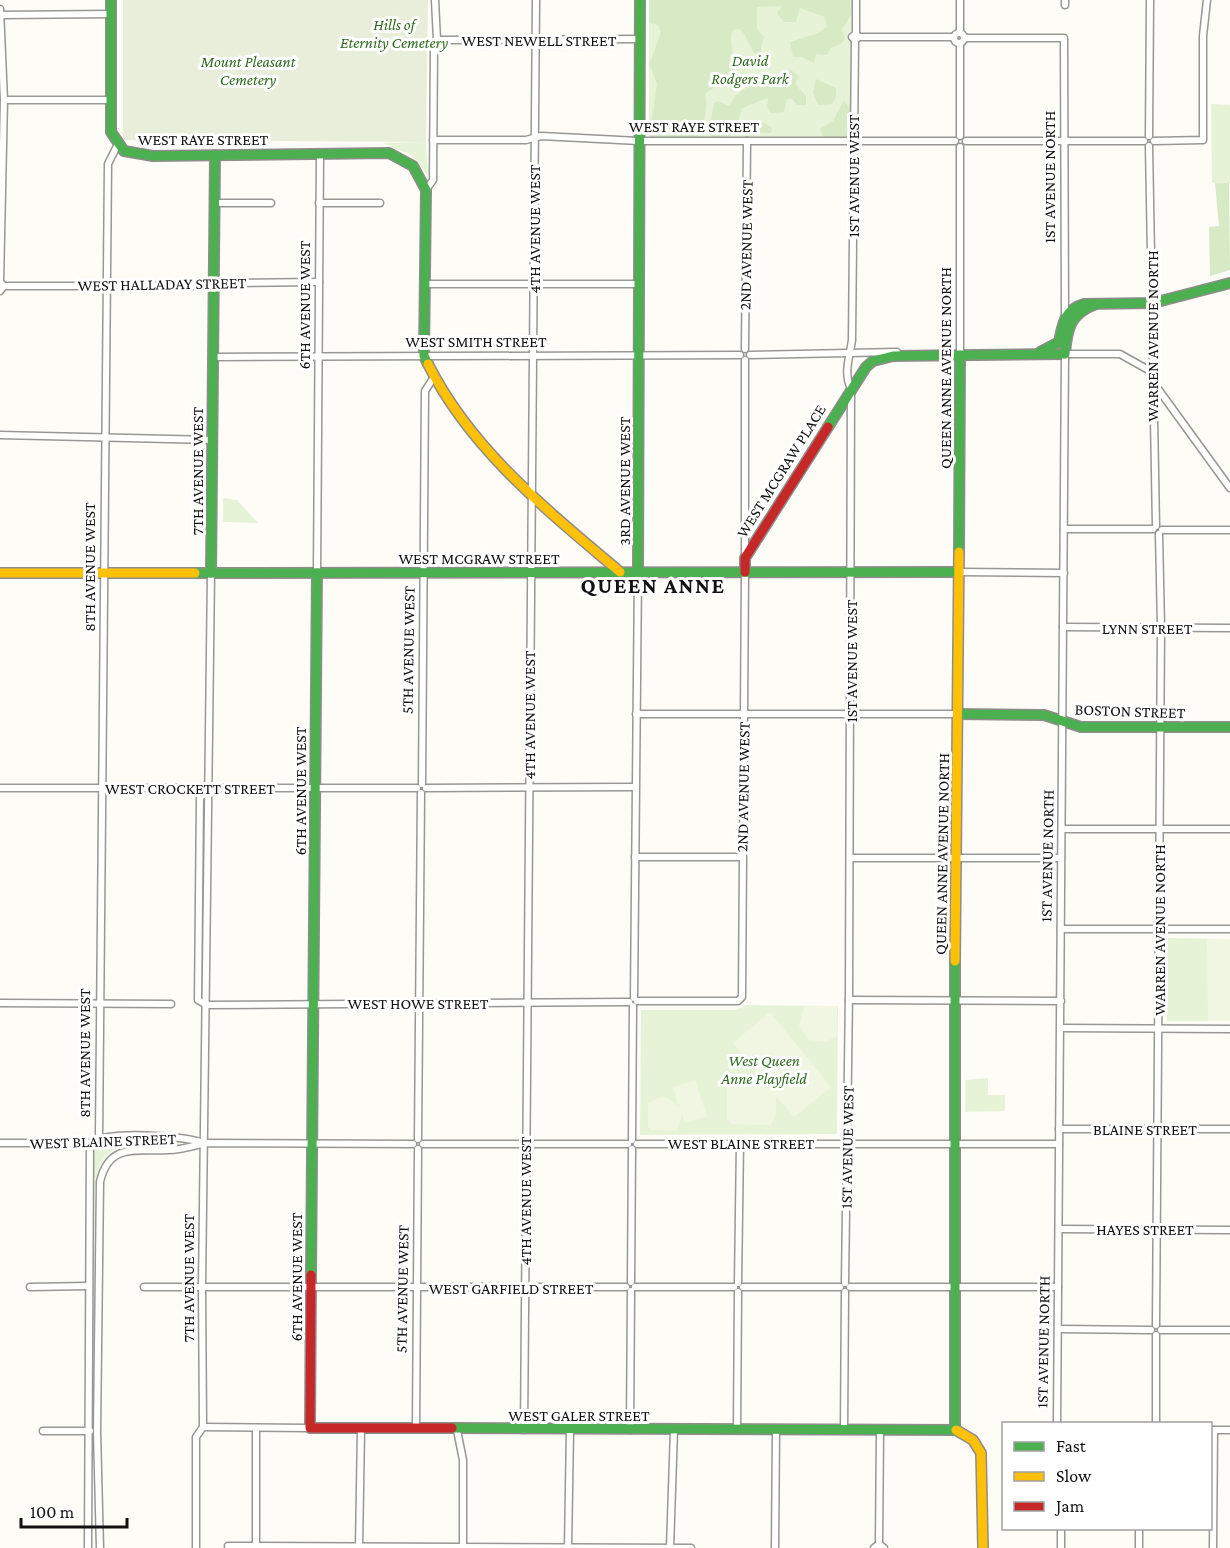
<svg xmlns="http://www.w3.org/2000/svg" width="1230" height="1548" font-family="'Crimson Pro',serif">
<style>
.green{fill:#e7f3d7}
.forest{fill:#d8eac5}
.cemetery{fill:#e9eedb}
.pitch{fill:#f0f6e1}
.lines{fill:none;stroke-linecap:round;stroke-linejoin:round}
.street-casing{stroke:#979795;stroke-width:9}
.fast-casing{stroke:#8e8d8b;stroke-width:12}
.slow-casing{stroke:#8e8d8b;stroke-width:12}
.jam-casing{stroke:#8e8d8b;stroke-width:12}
.street{stroke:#fffffe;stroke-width:6}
.fast{stroke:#4caf50;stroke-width:9}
.slow{stroke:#ffc107;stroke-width:9}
.jam{stroke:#c62828;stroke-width:9}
.labels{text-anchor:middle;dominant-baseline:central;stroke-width:6;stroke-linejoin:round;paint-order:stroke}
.park-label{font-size:16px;font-style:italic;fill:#2f6b1f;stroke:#fff}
.street-label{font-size:16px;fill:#111;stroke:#fff}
.district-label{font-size:22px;font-weight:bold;letter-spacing:1.5px;fill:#111;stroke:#fff}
</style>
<rect width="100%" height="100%" fill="#fdfcf7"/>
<g class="green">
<polygon points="649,0 852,0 850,137 649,139"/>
<polygon points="1211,104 1230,105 1230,183 1212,183"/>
<polygon points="426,142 428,175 411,155 383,143"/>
<polygon points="223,498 237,500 258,523 223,522"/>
<polygon points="1167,938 1230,939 1230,1021 1167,1021"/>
<polygon points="746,1005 838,1006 837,1134 640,1135 641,1010 736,1010"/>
<polygon points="988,1078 988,1095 1005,1095 1005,1111 965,1112 965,1080"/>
<path d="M106,1140L183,1142C146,1158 99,1124 95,1190L93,1426L91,1425L94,1152L99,1143Z"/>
</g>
<g class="forest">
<path d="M649,0H850L851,15L842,30L845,38L841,44L831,48L827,55L816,54L814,63L802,57H793L790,42L818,33L827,27L825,17L800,8L796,22H784L777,14L781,6L757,7V29L764,37L760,54L756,55C748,46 748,35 739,29L733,30C726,47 742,68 730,79C722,86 712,87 705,94C709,108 703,125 698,138L649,139L657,84L649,64C654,53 657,43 661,32L658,25L649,23Z"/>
<polygon points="791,70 799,76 795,84 806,96 806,105 797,105 791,98 787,99 784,112 771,113 767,106 768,98 742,108 737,126 743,126 745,121 763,122 772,128 771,133 753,132 712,138 709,129 714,103 718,101 729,106 735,96 761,77 782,79"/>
<polygon points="816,79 836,88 836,97 832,104 818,105 813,93"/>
<polygon points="844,100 851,111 850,137 823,137 820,129 833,121"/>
<polygon points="1215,183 1229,183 1230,270 1210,276 1209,227 1219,226"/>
</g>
<polygon class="cemetery" points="123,0 428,0 426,142 123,140"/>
<g class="pitch">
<polygon points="1207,939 1230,939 1230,1021 1208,1021"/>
<polygon points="804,1006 837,1006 837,1036 825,1042 809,1040 799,1026"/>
<path d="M770,1012L831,1087L794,1117L776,1096V1114L771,1125L731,1124L727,1119V1085C737,1074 748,1075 760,1077L733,1043Z"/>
<polygon points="695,1080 707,1116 685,1123 681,1111 682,1117 676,1131 651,1130 648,1127 648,1103 656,1099 666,1097 679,1107 673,1087"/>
</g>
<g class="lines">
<g class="street-casing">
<g id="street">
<polyline points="1065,5 1065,0"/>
<polyline points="0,9 4,100 0,282 4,286 0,291"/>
<polyline points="1,15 111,14"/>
<polyline points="960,32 960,0"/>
<circle cx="959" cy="38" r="5"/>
<polyline points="856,34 856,0"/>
<polyline points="859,37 856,34 852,37 855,40 859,37 954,37"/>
<polyline points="964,38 1064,38 1065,315"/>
<polyline points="437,40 640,39"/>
<polyline points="960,43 960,136"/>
<polyline points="4,100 109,100"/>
<polyline points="1149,136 1150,0"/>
<polyline points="433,140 526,140 541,136 639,141 955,141"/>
<polyline points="966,141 1144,141"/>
<polyline points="1154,141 1203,140 1203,36 1207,0"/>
<polyline points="1149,146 1156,526"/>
<polyline points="426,190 433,180 434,48 437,40 435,0"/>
<polyline points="215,203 271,203"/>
<polyline points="319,203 380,203"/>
<polyline points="425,284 640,284"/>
<polyline points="4,286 202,286 222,283 319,282"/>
<polyline points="745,349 747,141"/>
<polyline points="750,355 897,352"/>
<polyline points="960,355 960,147"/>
<polyline points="213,357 740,355"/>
<polyline points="1153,382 1230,488"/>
<polyline points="0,435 212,440"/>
<polyline points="1064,529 1153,529"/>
<polyline points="1162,530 1230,530"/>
<polyline points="745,558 745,360"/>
<polyline points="959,572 1064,573"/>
<polyline points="317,573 320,154"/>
<polyline points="1063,627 1230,628"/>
<polyline points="636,714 958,714"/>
<polyline points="422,784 425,391 434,377"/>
<polyline points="0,788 417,788"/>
<polyline points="426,788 634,787"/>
<polyline points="1062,829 1230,829"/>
<polyline points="635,857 742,857"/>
<polyline points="850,858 1061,858"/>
<polyline points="1061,929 1230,929"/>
<polyline points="634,998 638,572"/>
<polyline points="849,1000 1061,1001"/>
<polyline points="637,1001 738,1001 742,997 745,572"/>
<polyline points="0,1003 171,1004"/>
<polyline points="207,1005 629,1002"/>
<polyline points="207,1005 198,1000 200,798 210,788"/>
<polyline points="1061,1028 1230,1029"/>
<polyline points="1059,1129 1230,1129"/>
<polyline points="99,1137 108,164 117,146"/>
<polyline points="418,1139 421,793"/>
<polyline points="632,1140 633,1006"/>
<path d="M0,1143H90C110,1130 182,1136 204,1143"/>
<polyline points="423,1144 628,1144"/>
<polyline points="637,1144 1059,1144"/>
<polyline points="1059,1229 1230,1230"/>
<polyline points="631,1282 632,1149"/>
<polyline points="738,1283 740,1143"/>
<path d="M845,1283L849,993L851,388C843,374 850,355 852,340L855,40"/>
<polyline points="30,1287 88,1286"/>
<polyline points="144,1287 626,1287"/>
<polyline points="635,1287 734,1287"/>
<polyline points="743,1287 840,1287"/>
<polyline points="850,1287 1058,1287"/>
<polyline points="1156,1325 1161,628 1159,534"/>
<polyline points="1059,1329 1151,1330"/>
<polyline points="1161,1330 1230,1330"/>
<polyline points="1156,1335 1156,1424"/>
<polyline points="1057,1424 1065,354 1120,354 1152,372"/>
<polyline points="203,1427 310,1428"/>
<polyline points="416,1429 418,1149"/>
<polyline points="457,1430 463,1460 463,1548"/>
<polyline points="524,1430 536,0"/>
<polyline points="630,1430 631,1291"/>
<polyline points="737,1430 738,1292"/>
<polyline points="844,1430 845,1292"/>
<polyline points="1211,1430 1230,1430"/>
<polyline points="43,1431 90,1431"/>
<polyline points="1061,1528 1061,1548"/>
<polyline points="879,1544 880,1430"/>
<polyline points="228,1546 691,1548"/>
<polyline points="256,1547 256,1428"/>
<polyline points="88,1548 90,1143"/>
<path d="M100,1548L97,1432L100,1182C109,1142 137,1152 168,1150C180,1150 193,1146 205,1143L413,1144"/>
<polyline points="196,1548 196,1437 203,1427 202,1287 211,573"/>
<polyline points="359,1548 361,1429"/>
<polyline points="568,1548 570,1430"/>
<polyline points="670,1548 674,1430"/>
<polyline points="775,1548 776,1430"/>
<polyline points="874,1548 879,1544 884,1548"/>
<polyline points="1139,1548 1139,1528"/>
<polyline points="1213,1548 1214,1430"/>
</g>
</g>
<g class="fast-casing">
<g id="fast">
<polyline points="111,0 111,132 124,151 153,156 389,153 413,166 426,190 424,356 428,364"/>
<path d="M1040,352L1059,342C1063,323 1064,310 1084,304L1153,303L1230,283"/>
<path d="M828,427L866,367L873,361L893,356L1065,354C1067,328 1070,314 1096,304"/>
<polyline points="959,552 960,355"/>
<polyline points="638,572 640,0"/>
<polyline points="195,573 959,572"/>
<polyline points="211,573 215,155"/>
<polyline points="958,714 1044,715 1081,727 1230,727"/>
<polyline points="311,1275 317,573"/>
<polyline points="452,1428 956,1430"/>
<polyline points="955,1430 955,961"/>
</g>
</g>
<g class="slow-casing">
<g id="slow">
<path d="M428,364C471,450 548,511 620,572"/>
<polyline points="0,573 195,573"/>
<polyline points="955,961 959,552"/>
<polyline points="956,1430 973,1440 981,1453 983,1548"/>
</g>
</g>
<g class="jam-casing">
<g id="jam">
<polyline points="745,572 745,558 828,427"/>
<polyline points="311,1275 310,1428 452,1428"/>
</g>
</g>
<use href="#street" class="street"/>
<use href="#fast" class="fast"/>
<use href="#slow" class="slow"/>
<use href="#jam" class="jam"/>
</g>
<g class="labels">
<g class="park-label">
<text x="394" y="24">Hills of<tspan x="394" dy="18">Eternity Cemetery</tspan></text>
<text x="750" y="60">David<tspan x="750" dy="18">Rodgers Park</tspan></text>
<text x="248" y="61">Mount Pleasant<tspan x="248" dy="18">Cemetery</tspan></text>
<text x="764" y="1060">West Queen<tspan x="764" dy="18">Anne Playfield</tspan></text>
</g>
<g class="street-label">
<text x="539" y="40">WEST NEWELL STREET</text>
<text x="694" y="126">WEST RAYE STREET</text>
<text x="203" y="139">WEST RAYE STREET</text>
<text transform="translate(853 176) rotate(-90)">1ST AVENUE WEST</text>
<text transform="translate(1049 177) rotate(-90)">1ST AVENUE NORTH</text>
<text transform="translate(534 229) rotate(-90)">4TH AVENUE WEST</text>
<text transform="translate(746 245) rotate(-89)">2ND AVENUE WEST</text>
<text transform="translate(162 284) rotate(-1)">WEST HALLADAY STREET</text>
<text transform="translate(304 305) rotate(-90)">6TH AVENUE WEST</text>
<text transform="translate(1152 336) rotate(-90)">WARREN AVENUE NORTH</text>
<text x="476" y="341">WEST SMITH STREET</text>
<text transform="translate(945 368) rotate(-90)">QUEEN ANNE AVENUE NORTH</text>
<text transform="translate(197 471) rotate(-90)">7TH AVENUE WEST</text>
<text transform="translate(781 471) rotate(-58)">WEST MCGRAW PLACE</text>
<text transform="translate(624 481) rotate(-90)">3RD AVENUE WEST</text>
<text x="479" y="558">WEST MCGRAW STREET</text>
<text transform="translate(89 567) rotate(-90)">8TH AVENUE WEST</text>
<text x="1147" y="628">LYNN STREET</text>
<text transform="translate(408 650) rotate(-89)">5TH AVENUE WEST</text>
<text transform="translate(851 661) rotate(-90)">1ST AVENUE WEST</text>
<text transform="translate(1130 711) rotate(2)">BOSTON STREET</text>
<text transform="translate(529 715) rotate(-90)">4TH AVENUE WEST</text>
<text transform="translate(743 787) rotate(-89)">2ND AVENUE WEST</text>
<text x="190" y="788">WEST CROCKETT STREET</text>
<text transform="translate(300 791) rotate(-90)">6TH AVENUE WEST</text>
<text transform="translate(942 854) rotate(-89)">QUEEN ANNE AVENUE NORTH</text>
<text transform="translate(1047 856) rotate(-89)">1ST AVENUE NORTH</text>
<text transform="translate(1159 930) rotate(-90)">WARREN AVENUE NORTH</text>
<text x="418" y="1003">WEST HOWE STREET</text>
<text transform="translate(84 1053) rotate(-90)">8TH AVENUE WEST</text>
<text x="1145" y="1129">BLAINE STREET</text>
<text transform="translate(103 1141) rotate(-2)">WEST BLAINE STREET</text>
<text x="741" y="1143">WEST BLAINE STREET</text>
<text transform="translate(847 1147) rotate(-89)">1ST AVENUE WEST</text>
<text transform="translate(525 1201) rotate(-90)">4TH AVENUE WEST</text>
<text x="1145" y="1229">HAYES STREET</text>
<text transform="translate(296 1277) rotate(-90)">6TH AVENUE WEST</text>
<text transform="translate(188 1278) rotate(-90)">7TH AVENUE WEST</text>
<text x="511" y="1288">WEST GARFIELD STREET</text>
<text transform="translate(402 1289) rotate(-89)">5TH AVENUE WEST</text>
<text transform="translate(1043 1342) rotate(-89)">1ST AVENUE NORTH</text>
<text x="579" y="1415">WEST GALER STREET</text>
</g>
<g class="district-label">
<text x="653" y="585">QUEEN ANNE</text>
</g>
</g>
<rect x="1002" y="1422" width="210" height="108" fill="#ffffff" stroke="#a0a0a0" stroke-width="1.5"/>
<rect x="1014" y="1442" width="30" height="9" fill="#4caf50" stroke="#a0a0a0" stroke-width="1.5"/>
<text x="1056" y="1452" font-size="18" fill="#111111">Fast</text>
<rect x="1014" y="1472" width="30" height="9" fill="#ffc107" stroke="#a0a0a0" stroke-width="1.5"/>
<text x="1056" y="1482" font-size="18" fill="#111111">Slow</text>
<rect x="1014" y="1502" width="30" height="9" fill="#c62828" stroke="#a0a0a0" stroke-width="1.5"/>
<text x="1056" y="1512" font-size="18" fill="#111111">Jam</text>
<path d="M21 1518v9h106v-9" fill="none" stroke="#111111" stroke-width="3"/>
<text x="30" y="1518" font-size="18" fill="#111111" stroke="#ffffff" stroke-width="4.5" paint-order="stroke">100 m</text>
</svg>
